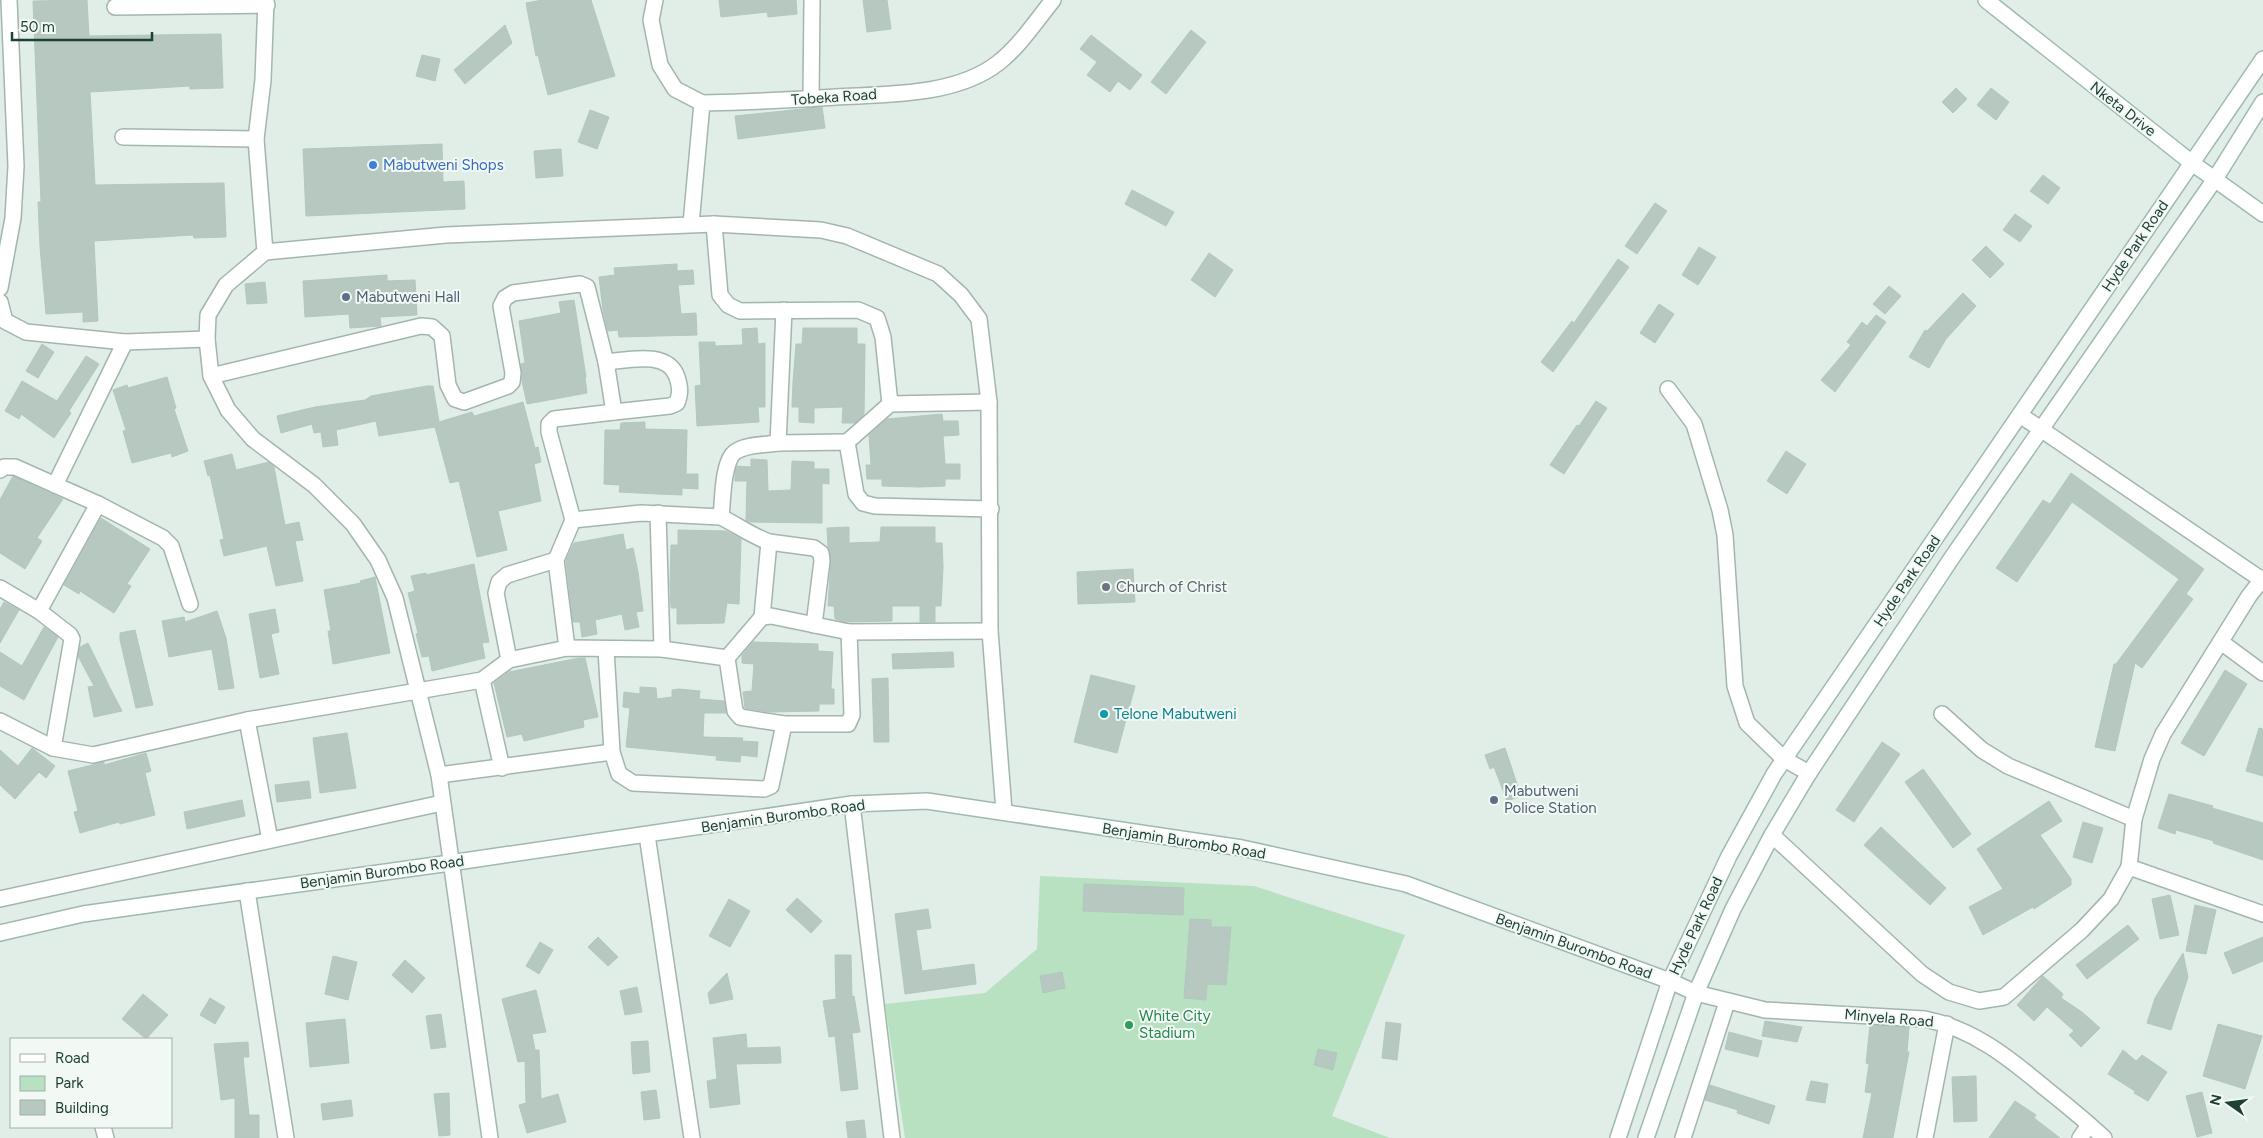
<svg xmlns="http://www.w3.org/2000/svg" width="2263" height="1138" font-family="Figtree,sans-serif">
<style>
.green{fill:#b7e1c1}
.building{fill:#b6c8c0;stroke:#b2c8be}
.lines{fill:none;stroke-linecap:round;stroke-linejoin:round}
.street-casing{stroke:#a3b6ae;stroke-width:18}
.secondary-casing{stroke:#9ebab0;stroke-width:18}
.street{stroke:#fff;stroke-width:15}
.secondary{stroke:#fff;stroke-width:15}
.shop-dot{fill:#3f7fe0;stroke:#f2f9f5;stroke-width:2}
.service-dot{fill:#5c6f8a;stroke:#f2f9f5;stroke-width:2}
.worship-dot{fill:#6b7280;stroke:#f2f9f5;stroke-width:2}
.culture-dot{fill:#0f9aa8;stroke:#f2f9f5;stroke-width:2}
.leisure-dot{fill:#2e9e5b;stroke:#f2f9f5;stroke-width:2}
.labels{text-anchor:middle;dominant-baseline:central;stroke-width:4;stroke-linejoin:round;paint-order:stroke}
.street-label{font-size:15px;fill:#1f4036;stroke:#f2f9f5}
.shop-label{font-size:15px;fill:#366cbe;stroke:#f2f9f5;text-anchor:start}
.service-label{font-size:15px;fill:#4e5e75;stroke:#f2f9f5;text-anchor:start}
.worship-label{font-size:15px;fill:#5b616d;stroke:#f2f9f5;text-anchor:start}
.culture-label{font-size:15px;fill:#0d838f;stroke:#f2f9f5;text-anchor:start}
.leisure-label{font-size:15px;fill:#27864d;stroke:#f2f9f5;text-anchor:start}
</style>
<rect width="100%" height="100%" fill="#e1ede7"/>
<polygon class="green" points="1040,876 1254,886 1405,935 1332,1116 1390,1138 905,1138 885,1004 985,993 1037,949"/>
<g class="building">
<polygon points="87,0 89,36 221,34 223,88 190,89 190,86 90,92 95,185 224,183 226,237 194,238 193,235 94,241 98,321 83,322 83,312 46,314 40,247 38,202 41,202 33,1"/>
<polygon points="542,0 591,0 615,76 548,95 538,55 536,56 526,3"/>
<polygon points="719,0 796,0 797,14 768,17 767,12 721,17"/>
<polygon points="863,0 887,0 891,29 867,32"/>
<polygon points="505,25 512,43 465,84 454,70"/>
<polygon points="1191,30 1206,42 1166,94 1151,82"/>
<polygon points="1091,35 1142,75 1130,90 1118,81 1110,92 1087,75 1097,62 1080,49"/>
<polygon points="422,55 440,59 435,81 416,76"/>
<polygon points="1956,88 1967,99 1953,113 1942,102"/>
<polygon points="1991,88 2009,102 1996,120 1977,105"/>
<polygon points="822,107 825,128 738,139 735,116"/>
<polygon points="590,110 609,117 597,149 578,142"/>
<polygon points="442,144 443,182 464,181 465,209 306,216 303,149"/>
<polygon points="561,149 563,176 536,178 534,151"/>
<polygon points="2043,175 2060,188 2048,204 2030,191"/>
<polygon points="1132,190 1174,212 1166,226 1125,204"/>
<polygon points="1655,203 1667,211 1637,254 1625,246"/>
<polygon points="2015,214 2032,226 2020,242 2003,230"/>
<polygon points="1986,246 2004,264 1990,278 1972,260"/>
<polygon points="1699,247 1716,257 1698,285 1682,275"/>
<polygon points="1209,253 1233,270 1215,297 1191,280"/>
<polygon points="1618,259 1629,267 1553,372 1541,362 1572,321 1574,323"/>
<polygon points="677,264 677,271 693,270 694,284 678,285 681,314 696,313 697,335 619,337 618,330 608,331 603,310 599,277 615,275 614,268"/>
<polygon points="387,275 387,281 415,280 417,315 380,317 381,326 350,328 349,314 305,317 303,281"/>
<polygon points="265,282 267,303 247,304 245,284"/>
<polygon points="1889,286 1901,296 1885,314 1873,304"/>
<polygon points="1963,293 1976,306 1946,339 1929,368 1909,357 1925,330 1927,331"/>
<polygon points="574,300 586,377 585,377 587,393 527,404 522,381 521,364 525,363 519,321 561,313 559,302"/>
<polygon points="1659,304 1674,314 1655,343 1640,333"/>
<polygon points="1876,315 1886,322 1835,392 1821,380 1851,345 1847,342 1862,322 1867,326"/>
<polygon points="757,328 758,344 765,343 765,407 758,407 759,422 697,426 695,386 701,385 699,342 715,342 715,346 743,345 742,329"/>
<polygon points="803,328 857,328 857,344 865,344 864,414 855,423 842,423 843,407 814,408 814,423 799,422 799,407 792,407 793,382 796,344 802,344"/>
<polygon points="42,344 54,352 38,378 26,371"/>
<polygon points="86,356 99,364 69,411 71,413 54,438 21,414 19,419 5,411 22,381 57,401"/>
<polygon points="167,377 176,408 174,409 188,451 172,457 171,453 132,463 123,431 126,430 113,390 127,385 128,388"/>
<polygon points="427,386 433,386 439,422 472,412 474,416 523,402 535,448 538,447 541,462 534,464 541,501 498,511 507,550 477,557 459,481 450,483 435,427 379,436 376,421 336,430 338,445 323,447 321,432 314,433 312,424 281,433 277,416 315,407 365,400 371,396"/>
<polygon points="1596,401 1607,408 1564,474 1550,465 1577,425 1579,426"/>
<polygon points="942,414 943,421 958,421 959,435 943,436 945,464 960,464 960,479 945,479 945,486 920,487 882,486 882,479 867,479 866,465 871,465 869,435 887,419"/>
<polygon points="645,422 645,429 687,430 686,474 698,474 698,489 682,488 682,495 657,494 619,492 620,485 604,484 605,430 620,430 621,423"/>
<polygon points="1786,451 1806,464 1787,494 1767,481"/>
<polygon points="232,454 236,470 269,462 274,467 285,525 299,522 303,540 295,541 303,581 276,586 267,546 224,556 220,540 224,539 210,475 208,476 204,461"/>
<polygon points="751,459 767,460 768,491 791,490 792,461 814,462 814,469 829,469 829,484 822,483 822,523 750,522 746,520 747,481 735,481 735,472 737,466 751,467"/>
<polygon points="2071,473 2204,569 2186,594 2193,599 2142,668 2135,663 2115,751 2095,747 2114,664 2116,664 2179,579 2072,502 2017,582 1996,568 2043,500 2050,504"/>
<polygon points="13,476 63,499 37,538 42,541 25,569 0,553 0,500"/>
<polygon points="101,518 150,549 127,584 131,586 114,613 80,591 79,594 64,585"/>
<polygon points="849,527 849,543 880,542 881,527 935,527 935,543 942,543 943,567 941,606 935,606 935,622 920,622 920,606 892,606 892,621 845,622 835,619 834,606 828,606 831,560 828,547 827,528"/>
<polygon points="678,530 726,531 741,539 739,604 727,603 724,623 677,624 677,608 671,608 670,584 671,545 678,545"/>
<polygon points="623,534 626,550 633,548 638,572 643,611 636,612 639,627 625,630 622,614 595,620 597,634 582,637 580,622 573,622 566,561 574,543"/>
<polygon points="474,564 489,642 482,643 485,658 432,671 429,656 422,657 416,634 418,633 408,593 415,591 411,576 426,573 426,575"/>
<polygon points="1133,569 1135,602 1078,604 1077,572"/>
<polygon points="375,577 390,653 333,664 328,631 331,631 324,590 361,583 360,581"/>
<polygon points="4,602 19,610 0,643 0,609"/>
<polygon points="275,609 279,632 271,634 279,674 260,678 249,614"/>
<polygon points="217,611 226,638 234,688 219,690 212,649 169,657 162,621 184,617 185,622"/>
<polygon points="44,627 58,637 24,700 0,686 0,652 22,666"/>
<polygon points="135,630 153,705 136,708 120,640 120,633"/>
<polygon points="753,642 818,644 818,651 833,652 831,689 834,689 834,704 819,704 819,711 768,712 745,708 743,692 752,691 754,664 742,663 742,655"/>
<polygon points="88,643 110,688 122,711 94,717 88,687 94,686 78,656 80,647"/>
<polygon points="953,652 954,667 893,669 892,654"/>
<polygon points="579,658 585,658 598,717 583,720 584,727 524,741 522,734 507,737 494,683 509,672"/>
<polygon points="2225,670 2247,684 2204,756 2181,743"/>
<polygon points="1091,675 1135,686 1117,753 1074,742"/>
<polygon points="888,678 889,742 874,742 872,679"/>
<polygon points="640,687 656,688 657,699 672,697 672,690 679,689 700,691 699,699 724,701 726,713 704,713 703,737 743,738 742,741 758,742 757,757 741,755 740,762 716,760 717,756 626,747 630,708 623,707 624,692 640,694"/>
<polygon points="2259,728 2263,729 2263,776 2246,771"/>
<polygon points="347,733 356,788 320,793 313,738"/>
<polygon points="1882,742 1900,754 1854,822 1836,810"/>
<polygon points="32,748 55,766 46,778 39,772 15,799 0,785 0,750 18,766"/>
<polygon points="1505,748 1521,796 1507,801 1494,767 1490,769 1485,755"/>
<polygon points="146,753 151,771 145,773 155,815 120,824 119,822 80,833 74,812 78,811 68,771 104,762 104,765"/>
<polygon points="1923,769 1971,834 1953,848 1905,782"/>
<polygon points="309,781 311,798 277,802 275,785"/>
<polygon points="2169,794 2213,806 2212,808 2263,823 2263,860 2213,843 2214,841 2176,830 2175,834 2158,828"/>
<polygon points="242,800 245,816 187,829 184,812"/>
<polygon points="2049,801 2062,821 2040,835 2071,879 2071,885 2034,909 2033,907 1983,935 1969,907 2003,889 1977,849"/>
<polygon points="2083,822 2103,828 2092,863 2073,857"/>
<polygon points="1881,827 1946,888 1930,905 1864,845"/>
<polygon points="1084,884 1184,888 1183,915 1083,911"/>
<polygon points="2170,895 2179,935 2160,939 2152,899"/>
<polygon points="797,898 822,921 811,933 786,910"/>
<polygon points="729,899 750,911 730,947 709,936"/>
<polygon points="2195,905 2216,910 2206,954 2186,951"/>
<polygon points="928,909 931,928 916,930 922,971 974,964 976,984 905,994 895,914"/>
<polygon points="1190,919 1211,920 1211,927 1231,927 1226,985 1207,984 1206,1000 1184,998"/>
<polygon points="2128,925 2139,939 2087,979 2076,965"/>
<polygon points="598,937 618,957 608,966 588,947"/>
<polygon points="2263,937 2263,961 2233,974 2224,953"/>
<polygon points="540,942 553,950 539,974 526,966"/>
<polygon points="2183,953 2188,977 2171,1030 2147,1023 2155,998"/>
<polygon points="835,955 851,955 852,997 854,996 860,1032 852,1033 858,1089 841,1091 835,1036 829,1037 823,1001 836,999"/>
<polygon points="333,956 357,962 348,1000 325,994"/>
<polygon points="405,960 425,978 412,993 392,975"/>
<polygon points="1062,972 1065,988 1043,993 1040,976"/>
<polygon points="727,973 733,999 710,1004 708,993"/>
<polygon points="2043,976 2063,994 2061,998 2082,1012 2100,1028 2081,1047 2069,1035 2074,1031 2047,1007 2034,1021 2017,1005"/>
<polygon points="637,987 642,1012 625,1015 620,991"/>
<polygon points="536,990 546,1032 532,1034 535,1050 539,1050 541,1099 558,1094 566,1122 527,1133 519,1105 526,1103 525,1061 518,1062 502,999"/>
<polygon points="143,994 168,1015 146,1039 122,1019"/>
<polygon points="210,998 225,1007 215,1024 200,1015"/>
<polygon points="441,1014 446,1047 431,1049 426,1016"/>
<polygon points="345,1019 349,1063 310,1067 306,1023"/>
<polygon points="1765,1021 1802,1027 1797,1042 1762,1036"/>
<polygon points="1386,1022 1401,1024 1397,1060 1382,1058"/>
<polygon points="2218,1024 2262,1036 2245,1089 2203,1076"/>
<polygon points="1870,1025 1909,1027 1907,1052 1909,1052 1893,1138 1863,1138 1872,1093 1865,1092 1869,1064 1866,1063"/>
<polygon points="1729,1032 1762,1041 1758,1057 1725,1049"/>
<polygon points="746,1034 747,1048 780,1047 781,1063 736,1064 740,1104 710,1108 707,1081 717,1079 713,1038"/>
<polygon points="648,1041 650,1072 633,1074 631,1042"/>
<polygon points="248,1042 249,1057 243,1057 249,1115 259,1115 259,1138 235,1138 235,1098 221,1100 214,1044"/>
<polygon points="1318,1049 1337,1053 1333,1070 1314,1065"/>
<polygon points="2123,1050 2136,1061 2142,1055 2167,1072 2148,1101 2134,1093 2135,1091 2108,1074"/>
<polygon points="1976,1076 1977,1121 1954,1122 1952,1077"/>
<polygon points="1811,1081 1828,1084 1825,1103 1806,1100"/>
<polygon points="1710,1085 1775,1106 1769,1124 1737,1113 1738,1110 1705,1100"/>
<polygon points="656,1090 660,1118 644,1120 641,1092"/>
<polygon points="2202,1092 2212,1133 2197,1137 2186,1096"/>
<polygon points="449,1093 450,1135 439,1136 434,1094"/>
<polygon points="351,1100 353,1116 323,1120 321,1104"/>
<polygon points="2015,1101 2036,1115 2034,1118 2060,1138 1989,1138"/>
<polygon points="864,1120 866,1138 848,1138 846,1122"/>
</g>
<g class="lines">
<g class="street-casing">
<g id="street">
<polyline points="266,0 263,80 256,139 265,252 226,285 208,315 207,339 211,376 228,410 253,439 314,485 353,524 378,560 395,598 439,775 490,1138"/>
<polyline points="655,0 651,20 660,65 675,89 702,103"/>
<polyline points="115,7 267,5"/>
<polyline points="811,99 812,0"/>
<polyline points="123,137 256,139"/>
<path d="M691,224L702,103C747,102 791,100 836,97C887,94 956,96 998,63C1019,47 1036,21 1053,0"/>
<polyline points="714,224 720,295 728,305 740,311 858,310 877,318 883,337 890,404 989,402"/>
<polyline points="265,252 446,235 714,224 821,230 847,236 938,274 961,295 979,319 989,402 990,631 1004,811"/>
<polyline points="0,288 13,218 16,166 9,0"/>
<polyline points="0,302 5,321 26,332 125,342 207,339"/>
<polyline points="784,310 778,443 847,442 856,494 863,503 875,506 991,509"/>
<path d="M606,362C628,360 668,350 677,377C680,387 681,392 677,403L670,406L614,412"/>
<polyline points="211,376 421,326 432,327 442,336 448,385 455,399 464,402 508,386 512,382 513,373 501,306 505,298 513,293 580,284 587,287 606,362 614,412 554,419 549,424 549,432 573,520 556,560 567,648"/>
<polyline points="1668,389 1694,424 1720,510 1725,535 1735,686 1747,723 1784,759 1809,773"/>
<polyline points="2020,415 2262,580"/>
<polyline points="847,442 890,404"/>
<polyline points="0,470 4,467 15,467 98,504 163,538 171,546 190,604"/>
<polyline points="55,485 125,342"/>
<polyline points="658,513 662,649"/>
<path d="M721,517C723,501 722,462 735,452C746,444 765,445 778,443"/>
<path d="M573,520L641,513L721,517C737,525 752,536 769,542L762,617"/>
<polyline points="769,542 814,548 821,553 822,561 814,625"/>
<polyline points="0,588 39,611 70,635 72,639 53,748"/>
<polyline points="39,611 98,504"/>
<polyline points="2221,642 2263,673"/>
<polyline points="606,649 612,752 619,774 633,783 764,789 771,786 784,724"/>
<polyline points="727,658 735,711 740,717 784,724 848,724 852,715 849,632"/>
<polyline points="509,660 496,593 499,582 507,575 556,560"/>
<polyline points="482,680 502,768"/>
<polyline points="1942,714 1982,750 2008,766 2134,819"/>
<polyline points="247,720 270,840"/>
<polyline points="0,721 53,748 93,755 247,720 482,680 509,660 567,648 662,649 727,658 762,617 771,616 849,632 990,631"/>
<polyline points="439,775 612,752"/>
<polyline points="852,804 892,1138"/>
<polyline points="647,835 692,1138"/>
<polyline points="1772,835 1922,974 1949,992 1979,1001 2004,997 2082,930 2111,899 2129,867 2134,819 2152,759 2163,734 2249,596 2263,578"/>
<polyline points="2129,867 2263,914"/>
<polyline points="247,891 286,1138"/>
<polyline points="0,899 442,803"/>
<path d="M1670,981L1696,993L1765,1010L1925,1019C1973,1029 2008,1057 2045,1088C2065,1104 2085,1120 2104,1138"/>
<polyline points="103,1127 106,1138"/>
<polyline points="1683,1138 1727,1002"/>
<polyline points="1925,1138 1947,1024"/>
<polyline points="2080,1138 2089,1125"/>
</g>
</g>
<g class="secondary-casing">
<g id="secondary">
<polyline points="1986,0 2192,163 2263,214"/>
<polyline points="0,933 83,914 450,863 852,804 927,801 1242,848 1406,884 1670,981"/>
<polyline points="1618,1138 1670,981 1729,856 1774,774 2263,59"/>
<polyline points="1646,1138 1696,993 1733,909 1772,835 1809,773 1953,556 2215,179 2263,102"/>
</g>
</g>
<use href="#street" class="street"/>
<use href="#secondary" class="secondary"/>
</g>
<circle class="shop-dot" cx="373" cy="165" r="5"/>
<g class="service-dot">
<circle cx="346" cy="297" r="5"/>
<circle cx="1494" cy="800" r="5"/>
</g>
<circle class="worship-dot" cx="1106" cy="587" r="5"/>
<circle class="culture-dot" cx="1104" cy="714" r="5"/>
<circle class="leisure-dot" cx="1129" cy="1025" r="5"/>
<g class="labels">
<g class="street-label">
<text transform="translate(834 97) rotate(-4)">Tobeka Road</text>
<text transform="translate(2123 109) rotate(38)">Nketa Drive</text>
<text transform="translate(2135 246) rotate(-56)">Hyde Park Road</text>
<text transform="translate(1907 581) rotate(-56)">Hyde Park Road</text>
<text transform="translate(783 816) rotate(-8)">Benjamin Burombo Road</text>
<text transform="translate(1184 841) rotate(9)">Benjamin Burombo Road</text>
<text transform="translate(382 872) rotate(-8)">Benjamin Burombo Road</text>
<text transform="translate(1696 926) rotate(-65)">Hyde Park Road</text>
<text transform="translate(1574 946) rotate(20)">Benjamin Burombo Road</text>
<text transform="translate(1889 1018) rotate(5)">Minyela Road</text>
</g>
<g class="shop-label">
<text x="383" y="165">Mabutweni Shops</text>
</g>
<g class="service-label">
<text x="356" y="297">Mabutweni Hall</text>
<text x="1504" y="791">Mabutweni<tspan x="1504" dy="17">Police Station</tspan></text>
</g>
<g class="worship-label">
<text x="1116" y="587">Church of Christ</text>
</g>
<g class="culture-label">
<text x="1114" y="714">Telone Mabutweni</text>
</g>
<g class="leisure-label">
<text x="1139" y="1016">White City<tspan x="1139" dy="17">Stadium</tspan></text>
</g>
</g>
<rect x="10" y="1038" width="162" height="90" fill="#f2f9f5" stroke="#9eafa9"/>
<rect x="20" y="1054" width="25" height="8" fill="#ffffff" stroke="#9eafa9"/>
<text x="55" y="1063" font-size="15" fill="#1f4036">Road</text>
<rect x="20" y="1076" width="25" height="15" fill="#b7e1c1" stroke="#9eafa9"/>
<text x="55" y="1088" font-size="15" fill="#1f4036">Park</text>
<rect x="20" y="1100" width="25" height="15" fill="#b6c8c0" stroke="#9eafa9"/>
<text x="55" y="1113" font-size="15" fill="#1f4036">Building</text>
<g transform="translate(2228 1103) rotate(284)" stroke="#f2f9f5" stroke-width="4" paint-order="stroke">
<path d="M0-4L9 19L0 12L-9 19Z" fill="#1f4036"/>
<text y="-8" font-size="14" font-weight="bold" text-anchor="middle" fill="#1f4036">N</text>
</g>
<path d="M12 32v8h140v-8" fill="none" stroke="#1f4036" stroke-width="2.5"/>
<text x="20" y="32" font-size="15" fill="#1f4036" stroke="#f2f9f5" stroke-width="4" paint-order="stroke">50 m</text>
</svg>
